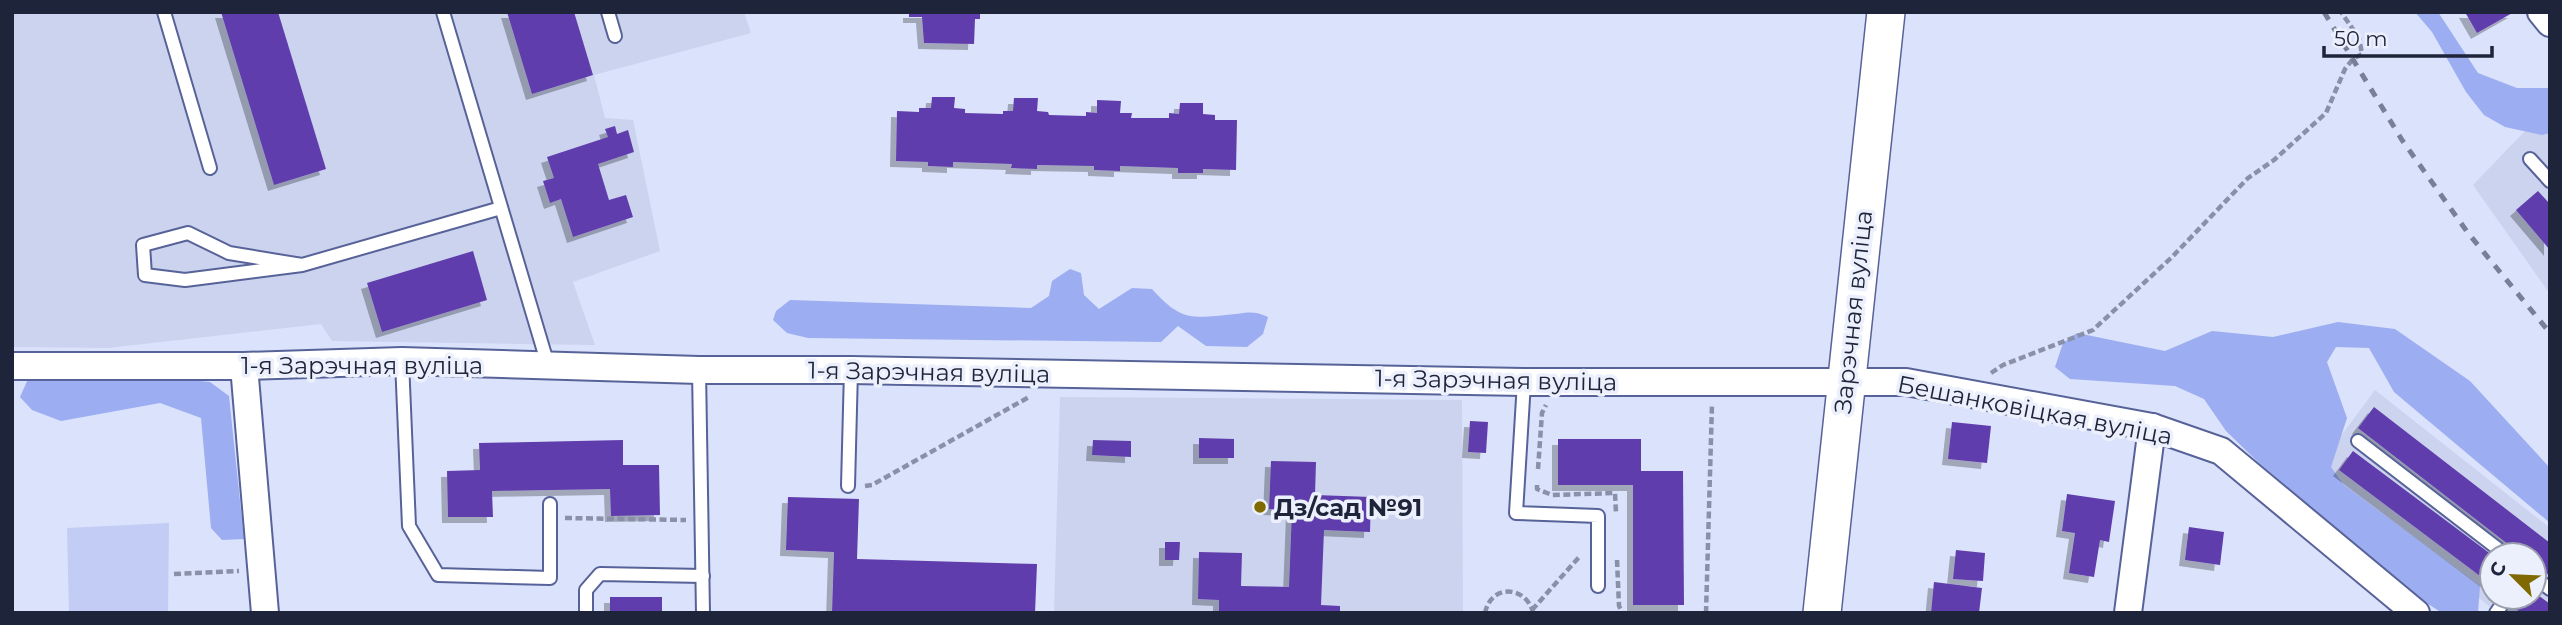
<svg xmlns="http://www.w3.org/2000/svg" width="2562" height="625" font-family="Montserrat,sans-serif">
<style>
.built{fill:#cbd3ee;fill-rule:evenodd}
.green{fill:#c2ccf5}
.forest{fill:#9cadf2}
.building{fill:#613dac;filter:url(#shadow)}
.lines{fill:none;stroke-linecap:round;stroke-linejoin:round}
.lane-casing{stroke:#576398;stroke-width:16}
.street-casing{stroke:#576398;stroke-width:30}
.secondary-casing{stroke:#576398;stroke-width:40}
.path{stroke:#8990a8;stroke-width:4.5;stroke-dasharray:7 3.5;stroke-linecap:butt}
.lane{stroke:#fff;stroke-width:12}
.street{stroke:#fff;stroke-width:26}
.secondary{stroke:#fff;stroke-width:37}
.rail{stroke:#787f96;stroke-width:5;stroke-dasharray:9 9;stroke-linecap:butt}
.poi-dot{fill:#806900;stroke:#ecf0fc;stroke-width:2.5}
.labels{text-anchor:middle;dominant-baseline:central;stroke-width:7;stroke-linejoin:round;paint-order:stroke}
.street-label{font-size:24px;fill:#1e243a;stroke:#ecf0fc}
.poi-label{font-size:24px;font-weight:bold;fill:#1e243a;stroke:#ecf0fc;text-anchor:start}
</style>
<defs>
<filter id="shadow"><feDropShadow dx="-6" dy="6" stdDeviation="0" flood-color="#0004"/></filter>
</defs>
<rect width="100%" height="100%" fill="#dbe2fb"/>
<g class="built">
<polygon points="12,12 744,12 751,33 594,75 605,118 633,120 660,251 573,282 595,345 332,341 321,324 108,348 12,347"/>
<polygon points="2550,105 2550,294 2473,185"/>
<path d="M2375,390L2550,528V613H2498L2315,471ZM2492,555H2534V597H2492Z"/>
<polygon points="1060,397 1462,400 1463,613 1054,613"/>
</g>
<polygon class="green" points="169,523 168,613 69,613 67,528"/>
<g class="forest">
<polygon points="2415,12 2438,12 2478,73 2517,88 2550,88 2550,133 2542,135 2505,127 2484,115 2466,92 2432,32"/>
<path d="M1070,269L1081,273L1084,295L1099,309L1132,288L1152,289C1182,323 1194,318 1236,314C1248,312 1256,311 1268,317L1263,334L1247,347L1206,346L1178,326L1161,342L808,338L787,333L773,320L776,311L790,300L1031,308L1049,296L1052,281Z"/>
<polygon points="2338,322 2395,329 2470,381 2550,468 2550,523 2394,392 2369,348 2336,347 2327,362 2347,418 2331,467 2343,484 2480,586 2478,613 2442,613 2416,596 2260,464 2226,431 2204,399 2175,386 2070,379 2055,367 2063,343 2077,333 2165,351 2212,331 2273,337"/>
<polygon points="130,374 210,382 229,396 244,539 222,540 211,528 201,418 160,403 61,421 32,410 20,397 28,379"/>
</g>
<g class="building">
<polygon points="221,12 278,12 326,169 274,185"/>
<polygon points="507,12 574,12 593,75 532,94"/>
<polygon points="909,12 980,12 980,19 975,19 974,44 924,43 922,17 909,17"/>
<polygon points="2465,12 2514,12 2477,33"/>
<polygon points="932,97 955,97 954,108 965,109 965,113 1003,114 1003,111 1013,111 1014,98 1038,98 1037,111 1048,112 1049,115 1086,116 1086,112 1097,113 1097,100 1121,101 1120,113 1132,113 1131,118 1169,118 1169,113 1179,114 1180,103 1203,103 1203,114 1215,115 1215,120 1237,120 1236,170 1203,169 1203,173 1178,173 1178,168 1120,166 1120,171 1094,170 1094,166 1037,165 1037,169 1011,168 1012,164 953,162 953,167 928,166 928,162 896,161 897,111 919,112 919,108 931,108"/>
<polygon points="615,126 617,134 628,130 634,152 598,164 609,200 626,195 633,217 573,237 561,199 550,203 543,181 554,178 547,157 608,137 605,129"/>
<polygon points="2538,191 2550,204 2550,250 2516,210"/>
<polygon points="473,251 487,300 382,332 367,283"/>
<polygon points="2374,407 2550,543 2550,576 2534,564 2534,555 2522,555 2358,428"/>
<polygon points="1470,421 1488,422 1486,453 1468,452"/>
<polygon points="1952,422 1991,426 1987,463 1948,459"/>
<polygon points="1199,438 1234,439 1234,458 1199,458"/>
<polygon points="1558,439 1641,439 1641,471 1683,471 1684,605 1633,605 1633,485 1558,485"/>
<polygon points="623,440 623,465 659,465 660,515 611,516 610,489 492,491 493,517 448,517 447,471 480,470 479,443"/>
<polygon points="1093,440 1131,441 1131,457 1092,455"/>
<polygon points="2353,451 2492,555 2492,585 2339,470"/>
<polygon points="1271,461 1316,462 1315,495 1371,497 1370,532 1324,530 1321,605 1340,606 1340,613 1219,613 1219,600 1198,599 1199,552 1242,553 1241,586 1289,587 1292,510 1269,509"/>
<polygon points="2067,494 2115,501 2109,542 2100,540 2094,577 2069,573 2075,533 2062,531"/>
<polygon points="788,497 859,499 857,559 1037,564 1035,613 832,613 834,552 786,550"/>
<polygon points="2189,527 2224,532 2220,565 2185,560"/>
<polygon points="1165,542 1180,542 1179,560 1165,560"/>
<polygon points="1956,550 1985,553 1983,581 1953,579"/>
<polygon points="1934,582 1982,588 1979,613 1931,613"/>
<polygon points="2534,592 2550,604 2550,613 2521,613 2512,606 2519,597 2534,597"/>
<rect x="610" y="597" width="52" height="16"/>
</g>
<g class="lines">
<g class="lane-casing">
<g id="lane">
<polyline points="164,12 210,168"/>
<polyline points="443,12 548,365"/>
<polyline points="608,12 615,36"/>
<polyline points="2530,159 2550,181"/>
<polyline points="302,265 185,280 145,275 143,245 188,233 229,253 302,265 501,208"/>
<polyline points="402,361 409,526 438,575 550,578 550,504"/>
<polyline points="699,370 703,613"/>
<polyline points="1524,382 1516,513 1598,516 1598,586"/>
<polyline points="2358,441 2506,555"/>
<polyline points="848,486 851,370"/>
<polyline points="2534,577 2550,589"/>
<polyline points="586,613 586,590 600,574 703,576"/>
<polyline points="2496,613 2507,597"/>
</g>
</g>
<g class="street-casing">
<g id="street">
<polyline points="2541,12 2550,23"/>
<polyline points="12,366 244,366 402,361 699,370 851,370 1524,382 1906,382 2152,427 2221,451 2416,613"/>
<polyline points="244,366 265,613"/>
<polyline points="2128,613 2152,427"/>
</g>
</g>
<g class="secondary-casing">
<polyline id="secondary" points="1822,613 1886,12"/>
</g>
<g class="path">
<polyline points="1991,373 2003,365 2093,330 2172,257 2248,178 2274,160 2326,113 2345,69 2353,59 2362,54 2359,38 2341,12"/>
<polyline points="1538,469 1542,413 1546,405"/>
<polyline points="1537,485 1537,489 1552,495 1615,493 1616,513"/>
<polyline points="865,486 872,485 1029,397"/>
<polyline points="565,518 686,520"/>
<polyline points="1617,560 1619,606 1623,613"/>
<polyline points="174,574 239,571"/>
<polyline points="1532,610 1580,556"/>
<path d="M1485,613C1491,584 1525,585 1533,612"/>
<polyline points="1706,613 1712,404"/>
</g>
<use href="#lane" class="lane"/>
<use href="#street" class="street"/>
<use href="#secondary" class="secondary"/>
<polyline class="rail" points="2324,12 2402,140 2468,233 2550,333"/>
</g>
<circle class="poi-dot" cx="1260" cy="507" r="7"/>
<g class="labels">
<g class="street-label">
<text transform="translate(1853 312) rotate(-84)">Зарэчная вуліца</text>
<text x="362" y="365">1-я Зарэчная вуліца</text>
<text transform="translate(929 372) rotate(1)">1-я Зарэчная вуліца</text>
<text transform="translate(1496 380) rotate(1)">1-я Зарэчная вуліца</text>
<text transform="translate(2035 410) rotate(11)">Бешанковіцкая вуліца</text>
</g>
<g class="poi-label">
<text x="1274" y="507">Дз/сад №91</text>
</g>
</g>
<rect width="2562" height="625" fill="none" stroke="#1e243a" stroke-width="28"/>
<g transform="translate(2513 576) rotate(294)"><circle r="33" fill="#ecf0fc" stroke="#9a9eae" stroke-width="2"/>
<path d="M0-5L12 26L0 18L-12 26Z" fill="#806900"/>
<text y="-10" font-size="19" font-weight="bold" text-anchor="middle" fill="#1e243a">С</text>
</g>
<path d="M2324 46v10h168v-10" fill="none" stroke="#1e243a" stroke-width="3.5"/>
<text x="2334" y="46" font-size="21" fill="#1e243a" stroke="#ecf0fc" stroke-width="5" paint-order="stroke">50 m</text>
</svg>
